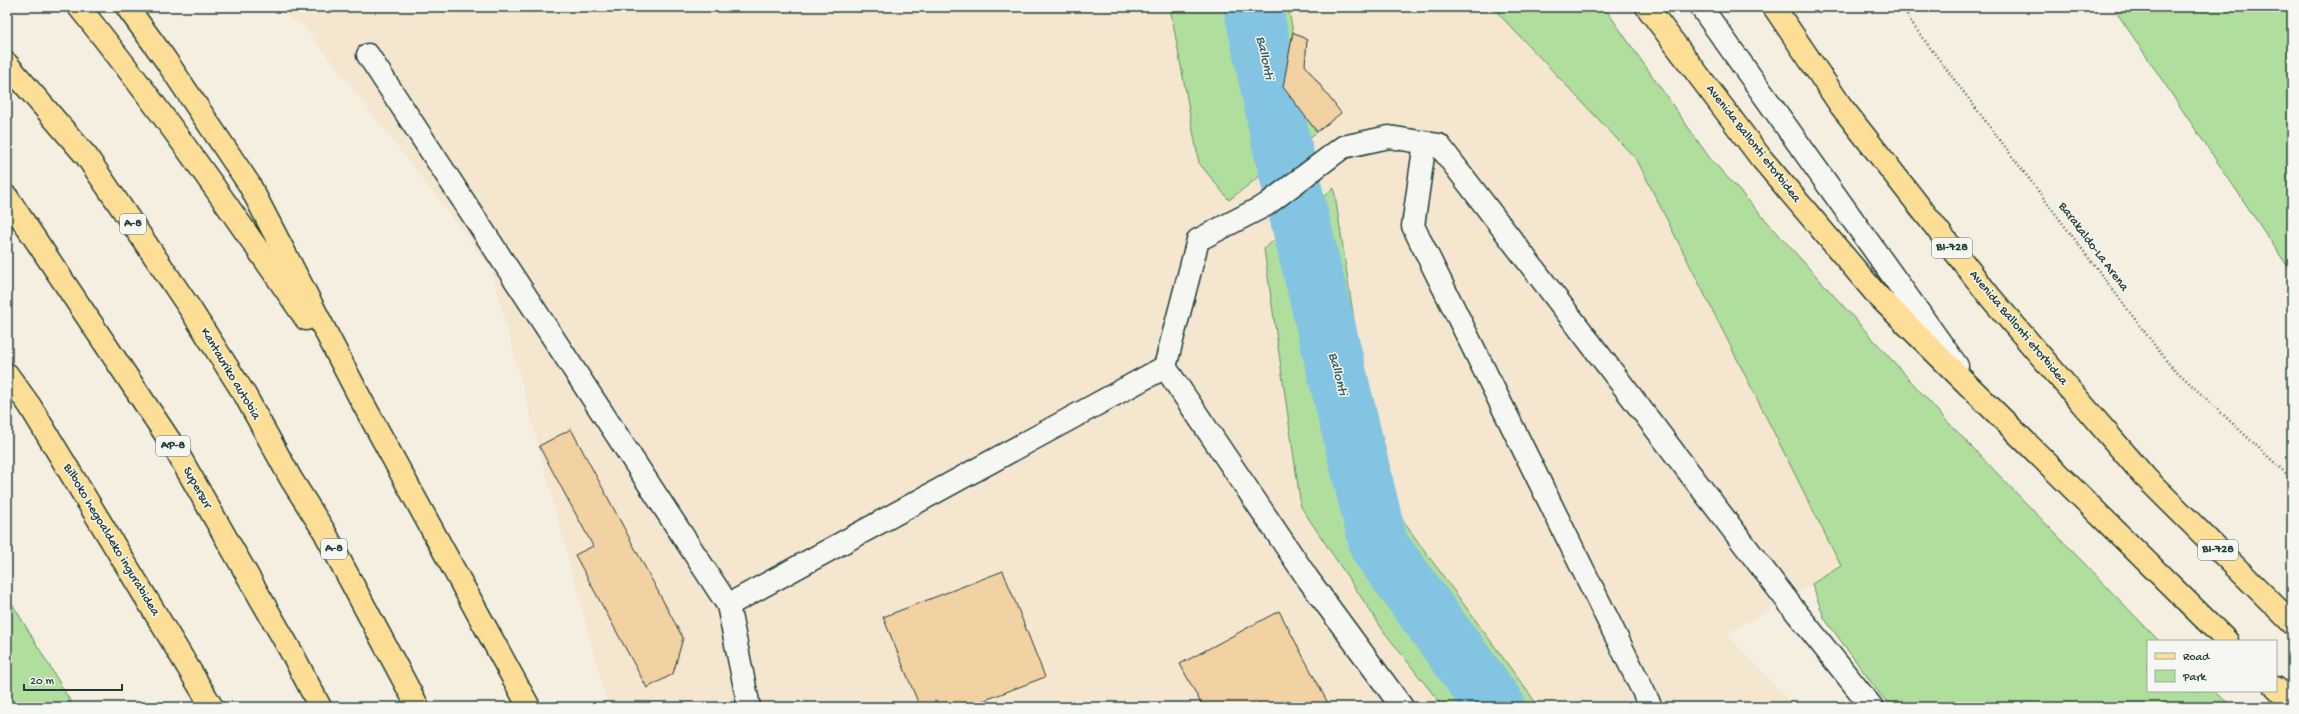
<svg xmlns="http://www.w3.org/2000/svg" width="2299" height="714" font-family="'Gochi Hand',sans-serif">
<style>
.built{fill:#f4e6cf}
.green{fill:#b0de9d;stroke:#688e68}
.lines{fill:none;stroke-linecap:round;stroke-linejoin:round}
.river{stroke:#83c4e3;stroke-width:59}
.building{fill:#f2d1a3;stroke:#1f3d34}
.minor-casing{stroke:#1f3d34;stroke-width:25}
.major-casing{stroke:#1f3d34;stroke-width:25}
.highway-casing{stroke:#1f3d34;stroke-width:25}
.path{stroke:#1f3d34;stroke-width:2.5;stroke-dasharray:1 3;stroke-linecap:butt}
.minor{stroke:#f6f6f2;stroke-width:22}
.major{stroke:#fdde96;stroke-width:22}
.highway{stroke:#fdde96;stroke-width:22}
.labels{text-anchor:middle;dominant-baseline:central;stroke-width:3;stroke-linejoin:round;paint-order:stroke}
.shield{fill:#f6f6f2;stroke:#60746d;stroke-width:1}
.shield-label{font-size:12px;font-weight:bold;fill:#1f3d34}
.street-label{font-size:13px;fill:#1f3d34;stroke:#f6f6f2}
.water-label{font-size:14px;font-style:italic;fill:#385f60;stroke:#f6f6f2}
</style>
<rect width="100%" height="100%" fill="#f5efe2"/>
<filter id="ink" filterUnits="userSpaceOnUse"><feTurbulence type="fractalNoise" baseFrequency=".025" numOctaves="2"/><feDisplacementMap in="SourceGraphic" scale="8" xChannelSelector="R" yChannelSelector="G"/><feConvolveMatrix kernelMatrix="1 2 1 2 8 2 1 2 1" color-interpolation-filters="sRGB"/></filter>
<g filter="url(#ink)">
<polygon class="built" points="273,7 1492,7 1637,160 1842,567 1727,634 1795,707 608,707 491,268 304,26"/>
<g class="green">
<polygon points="1170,7 1288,7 1293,32 1283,87 1317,132 1229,200 1199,163"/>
<polygon points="1492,7 1604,7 1709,157 1945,419 2159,641 2148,641 2148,691 2213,691 2233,707 1895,707 1882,697 1824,618 1812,584 1841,566 1637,160"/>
<polygon points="2113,7 2292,7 2292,273"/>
<polygon points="1334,188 1370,426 1385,490 1408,528 1539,707 1443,707 1385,633 1301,507 1264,249"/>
<polygon points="7,595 74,707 7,707"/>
</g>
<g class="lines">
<polyline class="river" points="1253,7 1282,146 1379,546 1496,707"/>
</g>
<g class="building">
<polygon points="1293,32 1307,40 1305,65 1341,113 1317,132 1283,87"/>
<polygon points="571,429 683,638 673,674 647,688 575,555 593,546 539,446"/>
<polygon points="1003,571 1045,677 967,707 920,707 883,617"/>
<polygon points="1279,611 1330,707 1203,707 1180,664"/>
</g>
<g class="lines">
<g class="minor-casing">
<g id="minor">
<polyline points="1701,7 1957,366"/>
<polyline points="368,55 728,605 1165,367"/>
<polyline points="1425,142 1413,226 1651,707"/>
<polyline points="728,605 749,707"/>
<polyline points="1402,707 1308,579 1165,367 1198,240 1266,205 1343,147 1389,137 1439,145 1792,607 1872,707"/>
</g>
</g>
<g class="major-casing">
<g id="major">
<polyline points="1647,7 1761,158 1877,295 2227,641"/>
<polyline points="1774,7 1841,106 1991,298 2145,477 2292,623"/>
<polyline points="2276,688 2292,703"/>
</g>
</g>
<g class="highway-casing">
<g id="highway">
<path d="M79,7C160,107 233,213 306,319"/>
<polyline points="127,7 165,59 249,184 359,396 529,707"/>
<polyline points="7,64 87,157 189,307 245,395 291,479 324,531 418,707"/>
<polyline points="7,197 174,447 293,655 320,707"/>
<polyline points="7,374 30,406 212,707"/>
</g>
</g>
<polyline class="path" points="1904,7 1910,21 2168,363 2292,479"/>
<use href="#minor" class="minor"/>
<use href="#major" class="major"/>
<use href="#highway" class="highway"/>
</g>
</g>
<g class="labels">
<g class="shield">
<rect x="120" y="214" width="26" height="20" rx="3"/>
<rect x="1932" y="238" width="40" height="20" rx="3"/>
<rect x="156" y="436" width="34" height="20" rx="3"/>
<rect x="321" y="539" width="26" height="20" rx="3"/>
<rect x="2198" y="540" width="40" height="20" rx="3"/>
</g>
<g class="shield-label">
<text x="133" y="224">A-8</text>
<text x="1952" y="248">BI-728</text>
<text x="173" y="446">AP-8</text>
<text x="334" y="549">A-8</text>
<text x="2218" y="550">BI-728</text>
</g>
<g class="street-label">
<text transform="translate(1753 144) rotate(52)">Avenida Ballonti etorbidea</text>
<text transform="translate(2093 247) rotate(53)">Barakaldo-La Arena</text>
<text transform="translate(2018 328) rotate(50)">Avenida Ballonti etorbidea</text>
<text transform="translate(230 374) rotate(59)">Kantauriko autobia</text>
<text transform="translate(197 488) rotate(60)">Supersur</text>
<text transform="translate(111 540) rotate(59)">Bilboko hegoaldeko ingurabidea</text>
</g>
<g class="water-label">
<text transform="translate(1264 58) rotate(78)">Ballonti</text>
<text transform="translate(1337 374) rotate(76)">Ballonti</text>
</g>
</g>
<rect width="2299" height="714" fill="none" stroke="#f6f6f2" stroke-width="24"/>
<rect x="12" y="12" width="2275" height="690" fill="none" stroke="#1f3d34" stroke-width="1.5" filter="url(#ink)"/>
<rect x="2147" y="640" width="130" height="52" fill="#f6f6f2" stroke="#a0aca6"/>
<rect x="2155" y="653" width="20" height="6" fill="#fdde96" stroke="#a0aca6"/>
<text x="2183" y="660" font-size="12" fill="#1f3d34">Road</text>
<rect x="2155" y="670" width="20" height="12" fill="#b0de9d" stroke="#a0aca6"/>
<text x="2183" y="680" font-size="12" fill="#1f3d34">Park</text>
<path d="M24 684v6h98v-6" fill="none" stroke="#1f3d34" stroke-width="2"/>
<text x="30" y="684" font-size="12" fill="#1f3d34" stroke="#f6f6f2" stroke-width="3" paint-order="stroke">20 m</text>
</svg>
